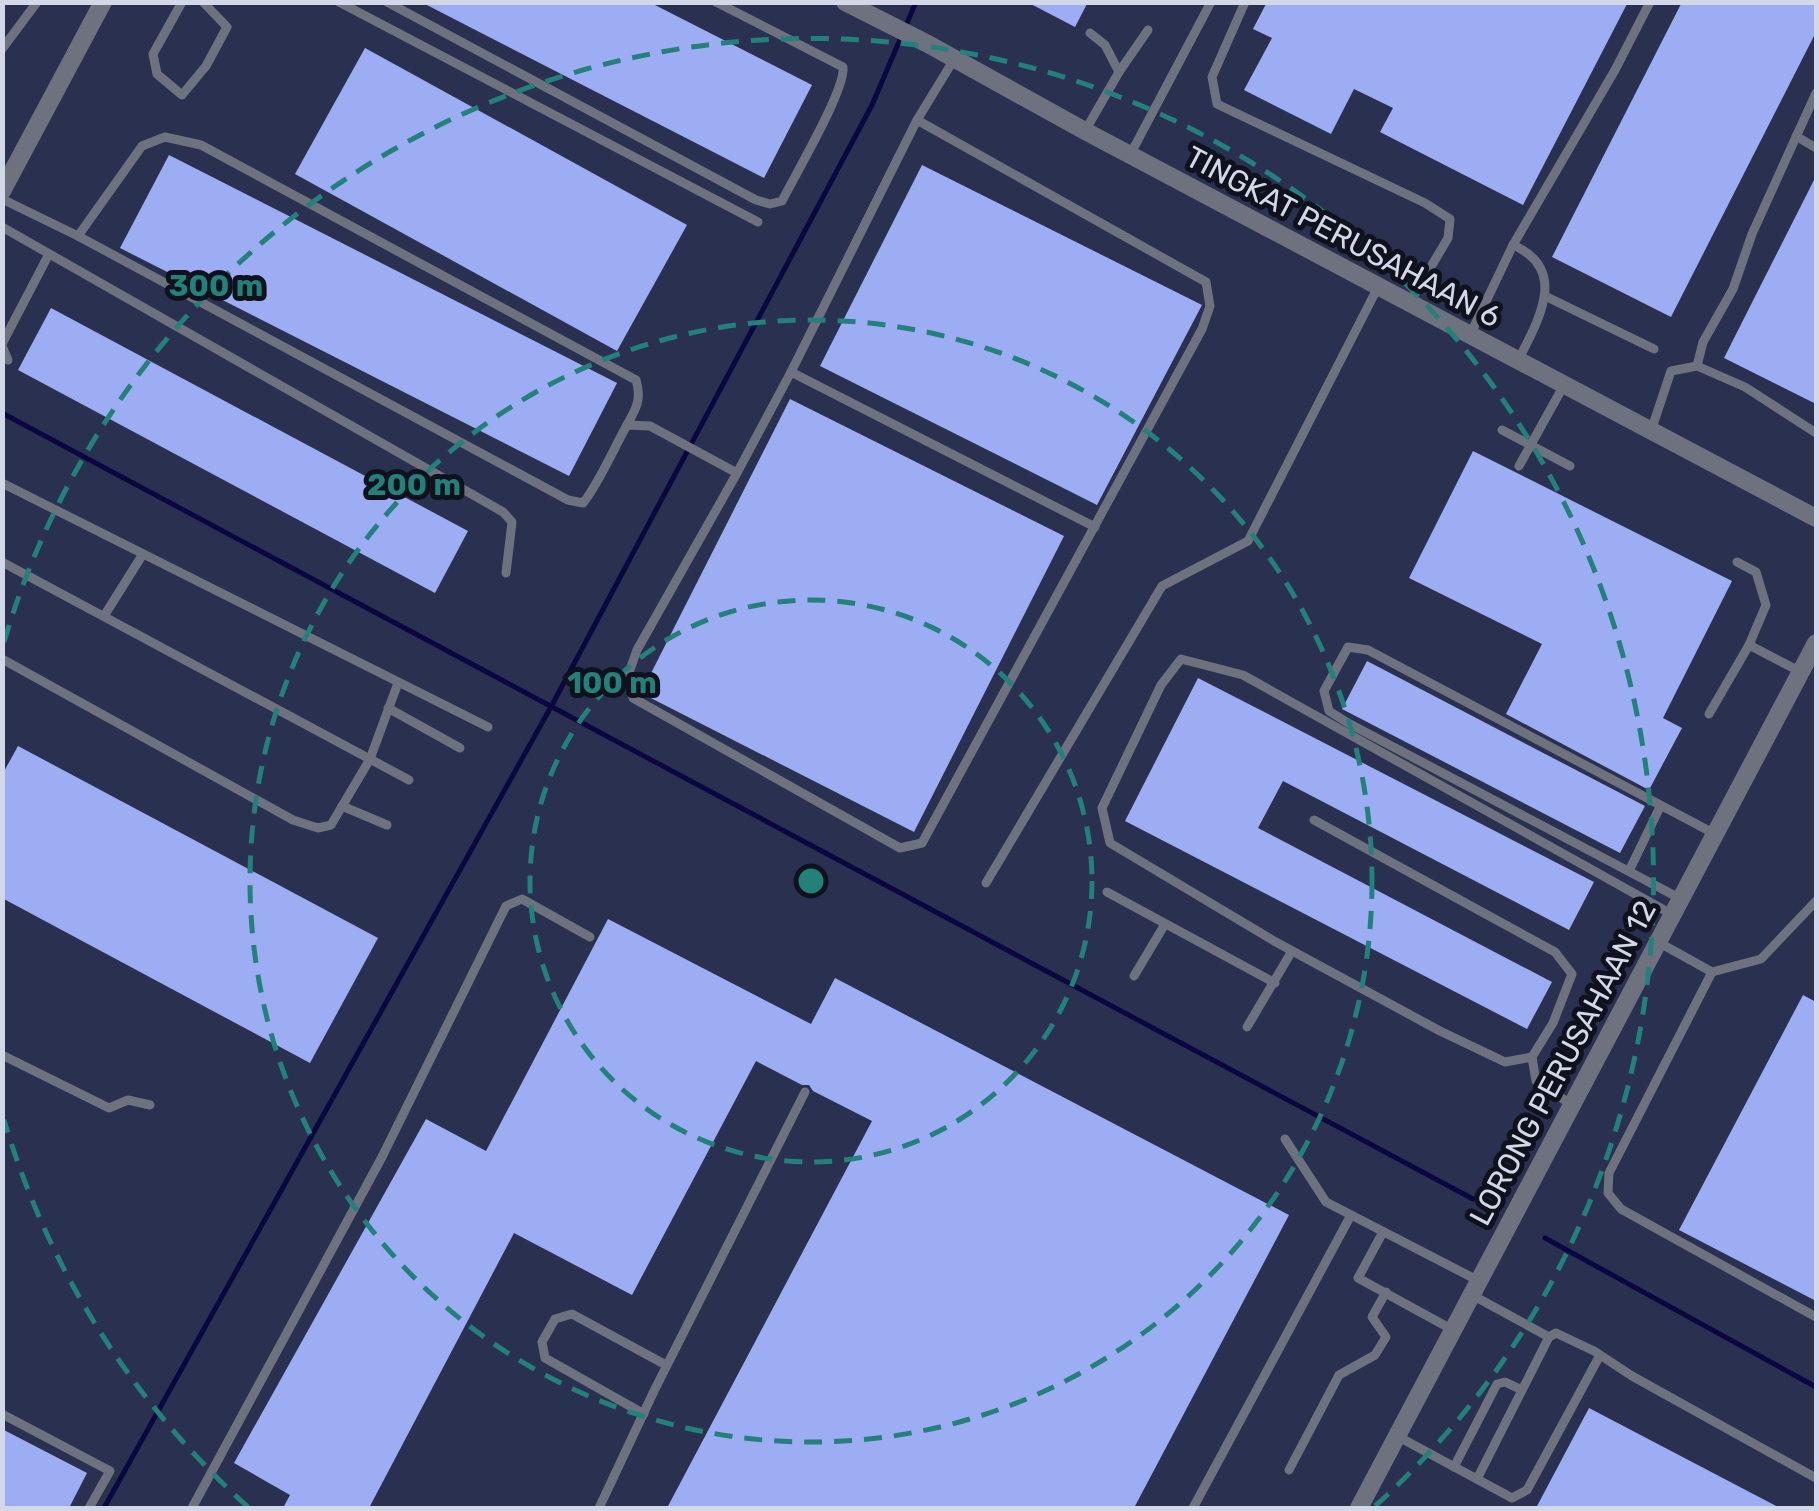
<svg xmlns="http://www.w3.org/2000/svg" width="1819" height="1511" font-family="Rubik,sans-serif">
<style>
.built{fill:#2a3150}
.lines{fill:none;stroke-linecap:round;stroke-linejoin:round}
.stream{stroke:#0a0640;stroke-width:5}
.building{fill:#9dadf4}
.service{stroke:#6e727f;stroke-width:9}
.minor{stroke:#6e727f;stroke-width:18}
.ring{fill:none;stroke:#23807a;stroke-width:5;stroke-dasharray:18 12}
.labels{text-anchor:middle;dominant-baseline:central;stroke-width:10;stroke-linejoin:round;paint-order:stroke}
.street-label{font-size:30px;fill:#d3d8e8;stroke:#0f121d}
.centre{fill:#23807a;stroke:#0f121d;stroke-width:5}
.ring-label{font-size:30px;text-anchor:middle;font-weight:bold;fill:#23807a;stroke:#0f121d;stroke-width:10;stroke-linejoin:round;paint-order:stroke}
</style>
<rect width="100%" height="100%" fill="#232841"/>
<rect class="built" x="3" y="3" width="1813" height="1505"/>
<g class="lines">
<g class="stream">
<polyline points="2,413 1473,1199"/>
<polyline points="1545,1238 1816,1387"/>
<polyline points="104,1508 552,705 872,105 916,2"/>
</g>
</g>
<g class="building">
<polygon points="421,2 649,2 812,85 764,178"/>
<polygon points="1027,2 1088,2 1075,27"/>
<polygon points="1267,2 1628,2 1523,205 1380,132 1393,108 1354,89 1331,134 1244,90 1272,38 1253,29"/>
<polygon points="1682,2 1816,2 1816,32 1671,317 1552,257"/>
<polygon points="365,48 687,225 617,351 295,174"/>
<polygon points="169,155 617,383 569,476 120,248"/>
<polygon points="922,165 1202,305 1097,505 820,366"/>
<polygon points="1816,176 1816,404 1724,358"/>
<polygon points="51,308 468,531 435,593 18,370"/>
<polygon points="790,399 1064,536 914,832 641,693"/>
<polygon points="1473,451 1732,581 1663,718 1682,728 1649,790 1506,714 1542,644 1409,578"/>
<polygon points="1367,661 1645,806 1620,853 1342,709"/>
<polygon points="1198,678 1594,882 1569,930 1283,781 1258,828 1552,982 1527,1029 1125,821"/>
<polygon points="18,746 378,938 310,1063 2,898 2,775"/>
<polygon points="608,919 811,1024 835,978 1289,1215 1134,1508 667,1508 872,1121 813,1091 809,1085 802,1085 756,1061 632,1295 514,1233 369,1508 283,1508 290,1495 234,1463 426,1119 486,1151"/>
<polygon points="1803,995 1816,1002 1816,1301 1679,1230"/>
<polygon points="1589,1408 1780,1508 1536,1508"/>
<polygon points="2,1429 87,1473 69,1508 2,1508"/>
</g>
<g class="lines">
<g class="service">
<polyline points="182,2 153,54 157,74 182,95 206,66 227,27 203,2"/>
<polyline points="339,2 758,222"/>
<path d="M387,2L756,200L770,204L782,201C795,175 846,89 843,67L716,2"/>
<polyline points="1245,2 1212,77 1217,104 1425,203 1450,219 1448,238 1409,304"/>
<polyline points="2,49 37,2"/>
<polyline points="1119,72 1148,30"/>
<polyline points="917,120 953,61"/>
<polyline points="1085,131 1119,72 1105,45 1090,33"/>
<polyline points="1796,136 1816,148"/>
<polyline points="1130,155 1211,2"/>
<path d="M2,199L78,236L142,146L165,137L201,145L636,380C642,399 636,409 627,425"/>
<polyline points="2,227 503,512 512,522 506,573"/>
<path d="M78,236L568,500L583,503C598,485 614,448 627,425L650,426L737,473L637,650L627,678L633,698L900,848L922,843L1202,329L1210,306L1206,282L917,120L791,372L737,473"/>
<polyline points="1545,296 1654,349"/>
<polyline points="1470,335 1513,245"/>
<polyline points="2,344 49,254"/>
<polyline points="2,346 8,360"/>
<path d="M1518,361C1537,322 1570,270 1513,245L1615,70L1650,2"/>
<polyline points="1697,366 1703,342 1733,289 1752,234 1816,93"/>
<polyline points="791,372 1095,527"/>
<polyline points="1502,430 1570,466"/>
<polyline points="1651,431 1671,371 1697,366 1745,387 1816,433"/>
<polyline points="1519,466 1564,385"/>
<polyline points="2,483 488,727"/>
<polyline points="2,562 409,780"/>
<polyline points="1737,562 1756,572 1766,605 1749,645 1801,672"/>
<polyline points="104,616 143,554"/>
<polyline points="2,659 293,820 318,828 331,825 370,759 398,683"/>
<polyline points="388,708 460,748"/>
<polyline points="1709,714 1749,645"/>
<polyline points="342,806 387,825"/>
<polyline points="1314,820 1555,952 1572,974 1553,1023 1532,1057 1536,1081 1572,1105"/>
<polyline points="1629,871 1660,807"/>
<polyline points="986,883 1162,586 1248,541 1378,287"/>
<polyline points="1107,892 1275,983"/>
<polyline points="1681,899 1348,723 1329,711 1324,691 1348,647 1368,650 1715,834"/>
<polyline points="1658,942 1712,972 1761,959 1816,901"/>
<polyline points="1712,972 1609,1173 1608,1193 1621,1209 1816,1317"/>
<polyline points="1134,976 1165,924"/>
<polyline points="1247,1027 1292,951"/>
<polyline points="2,1055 109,1108 128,1100 150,1105"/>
<polyline points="1532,1057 1505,1062 1440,1031 1274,941 1110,843 1102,808 1161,685 1181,659 1243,675 1673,915"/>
<polyline points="1285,1139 1326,1202 1479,1281"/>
<polyline points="1383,1232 1358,1278 1453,1330"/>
<polyline points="1472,1295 1549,1337"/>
<polyline points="2,1414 110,1471 89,1508"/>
<polyline points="644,1414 545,1358 542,1342 555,1319 572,1314 666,1365"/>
<polyline points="1397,1436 1512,1498 1527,1490 1599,1357"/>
<polyline points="1454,1467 1497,1384 1505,1382 1522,1390"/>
<polyline points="1289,1470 1339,1375 1375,1355 1386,1337 1372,1317 1386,1292"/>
<polyline points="1477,1479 1549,1337 1556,1333 1594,1351 1632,1376 1816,1478"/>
<polyline points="192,1508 382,1157 506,906 522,899 590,937"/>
<polyline points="599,1508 654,1391 805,1092"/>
<polyline points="1193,1508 1351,1215"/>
</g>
<g class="minor">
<polyline points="845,2 928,44 1085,131 1816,518"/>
<polyline points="2,191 103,2"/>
<polyline points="1359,1508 1816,643"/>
</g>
</g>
<g class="ring">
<circle cx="811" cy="881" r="281"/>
<circle cx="811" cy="881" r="561"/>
<path d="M248 1507A842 842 0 0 1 4 1120M4 642A842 842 0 1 1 1374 1507"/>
</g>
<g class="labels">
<g class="street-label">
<text transform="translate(1343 237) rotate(28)">TINGKAT PERUSAHAAN 6</text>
<text transform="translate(1563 1063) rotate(-62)">LORONG PERUSAHAAN 12</text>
</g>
</g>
<circle cx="811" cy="881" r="15" class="centre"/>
<g class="ring-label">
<text x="216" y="296">300 m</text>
<text x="414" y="495">200 m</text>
<text x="612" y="693">100 m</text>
</g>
<rect width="1819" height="1511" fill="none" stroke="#d3d8e8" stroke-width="10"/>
</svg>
